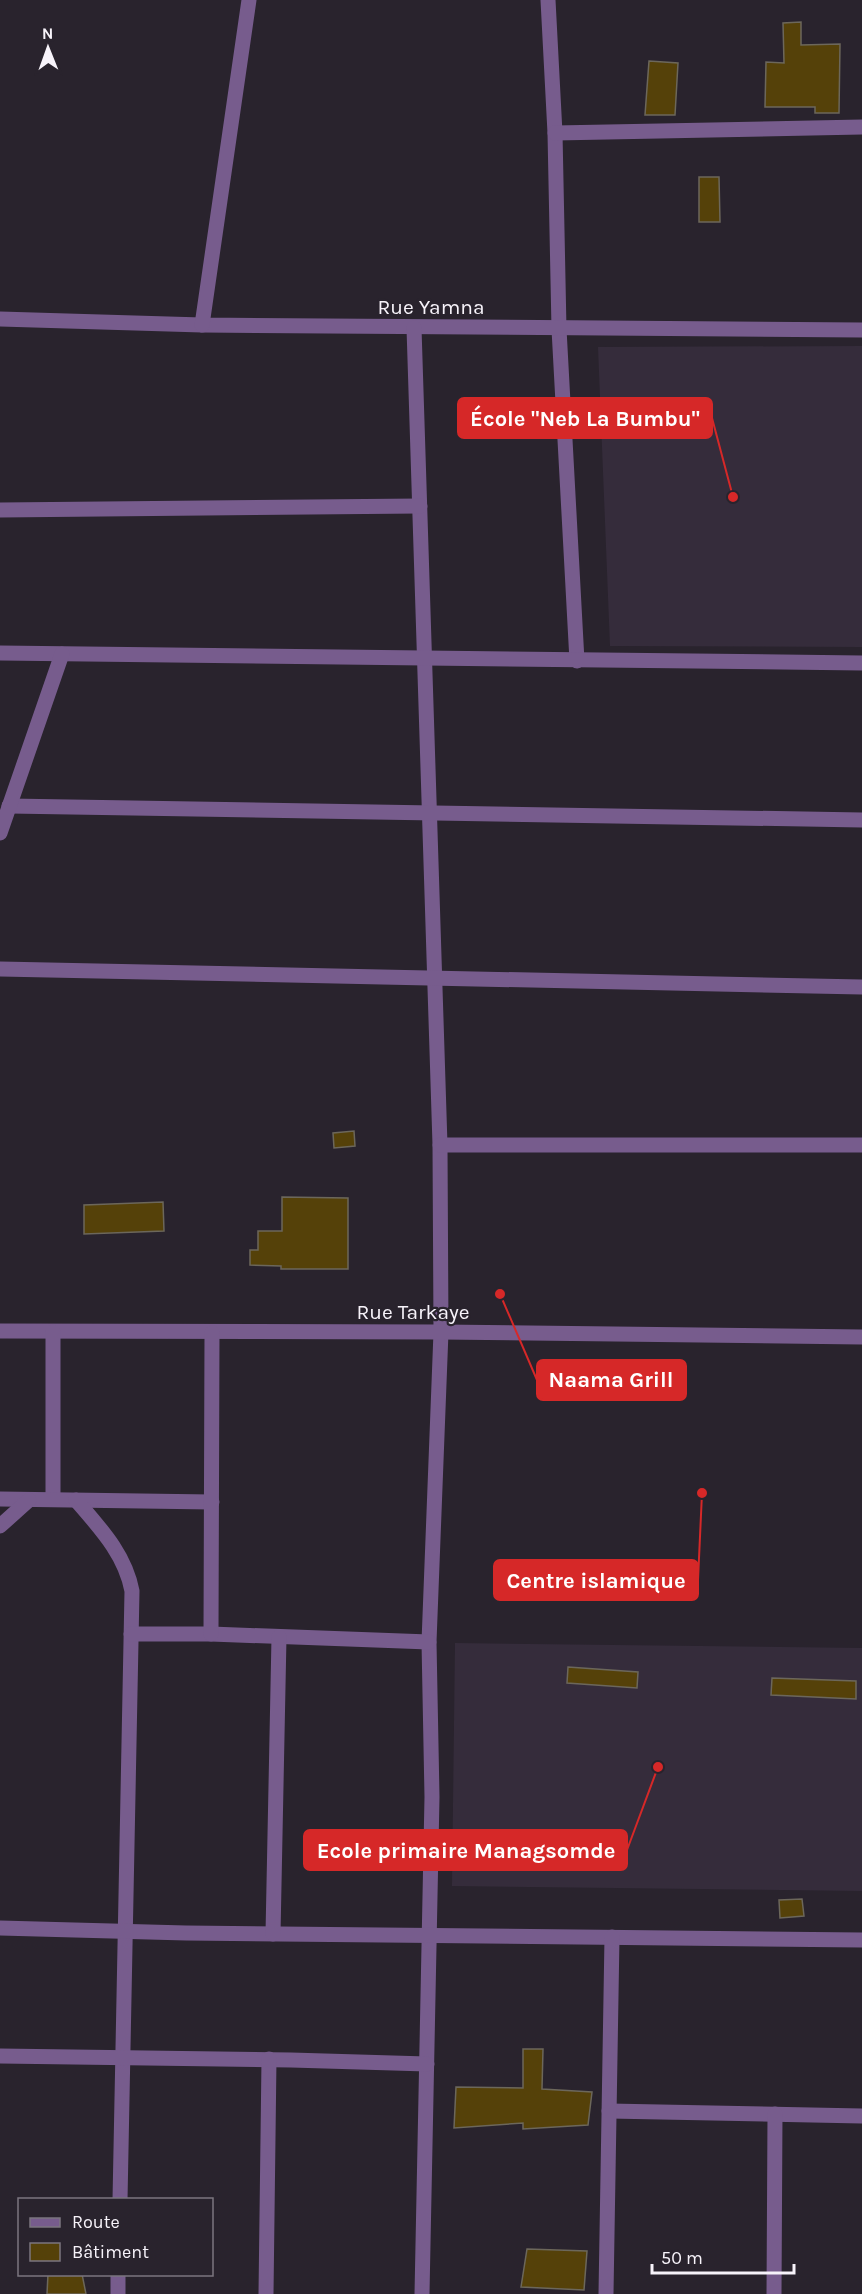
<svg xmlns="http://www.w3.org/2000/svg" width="862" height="2294" font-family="Karla,sans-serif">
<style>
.built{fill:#352c3b}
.building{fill:#554109;stroke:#6c675b;stroke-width:1.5}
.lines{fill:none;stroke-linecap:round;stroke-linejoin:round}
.minor{stroke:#775c8d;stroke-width:15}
.labels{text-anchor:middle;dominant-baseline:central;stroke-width:4.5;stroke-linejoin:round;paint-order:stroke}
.street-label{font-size:21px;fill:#f7f3fa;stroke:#29232d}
.leader{fill:none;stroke:#d62828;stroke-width:2}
.callout-dot{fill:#d62828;stroke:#29232d;stroke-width:2}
.callout{fill:#d62828;stroke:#d62828;stroke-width:2}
.callout-label{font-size:22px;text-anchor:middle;font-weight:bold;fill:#fff}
</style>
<rect width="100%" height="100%" fill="#29232d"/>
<g class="built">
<polygon points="862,346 862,647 610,646 598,347"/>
<polygon points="455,1643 862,1648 862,1891 452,1886"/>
</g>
<g class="building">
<polygon points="801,22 801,45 840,44 839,113 815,113 815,107 765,107 766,62 784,63 783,23"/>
<polygon points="649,61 678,63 675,115 645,115"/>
<polygon points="699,177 719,177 720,222 699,222"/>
<polygon points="354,1131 355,1146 334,1148 333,1133"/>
<polygon points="282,1197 348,1198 348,1269 281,1269 281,1266 250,1265 250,1250 258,1250 258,1231 282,1231"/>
<polygon points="163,1202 164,1231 84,1234 84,1205"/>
<polygon points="568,1667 638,1672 637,1688 567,1683"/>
<polygon points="772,1678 856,1681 856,1699 771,1695"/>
<polygon points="802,1899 804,1916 780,1918 779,1900"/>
<polygon points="523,2049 543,2049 542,2089 592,2092 588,2125 523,2129 523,2123 454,2128 456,2087 523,2088"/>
<polygon points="527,2249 587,2251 584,2290 521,2287"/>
<polygon points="48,2274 82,2274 86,2294 47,2294"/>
</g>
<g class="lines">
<g class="minor">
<polyline points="548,0 555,133 559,329 577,661"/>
<polyline points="555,133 862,127"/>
<polyline points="0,319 202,325 862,330"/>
<polyline points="202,325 249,0"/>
<polyline points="414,328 440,1145 441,1332 429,1642 432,1797 422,2294"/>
<polyline points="0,510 420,506"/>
<polyline points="0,653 862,663"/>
<polyline points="9,806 862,820"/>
<polyline points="0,833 62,654"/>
<polyline points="0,969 862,987"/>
<polyline points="440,1145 862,1145"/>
<polyline points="0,1331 441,1332 862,1337"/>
<polyline points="53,1332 53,1499"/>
<polyline points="0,1499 212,1502"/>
<path d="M76,1500C100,1528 125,1554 132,1591L120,2200"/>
<polyline points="0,1526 29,1500"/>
<polyline points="131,1634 211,1634 429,1642"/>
<polyline points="211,1634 212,1333"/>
<polyline points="0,1928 186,1933 862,1940"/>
<polyline points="273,1934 279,1637"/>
<polyline points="0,2056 291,2060 427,2064"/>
<polyline points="609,2111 862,2116"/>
<polyline points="118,2294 118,2274"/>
<polyline points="266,2294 269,2059"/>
<polyline points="606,2294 612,1937"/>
<polyline points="774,2294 775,2114"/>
</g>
</g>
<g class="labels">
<g class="street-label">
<text x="431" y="307">Rue Yamna</text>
<text x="413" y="1312">Rue Tarkaye</text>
</g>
</g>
<path class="leader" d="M733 497L712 418M500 1294L537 1380M702 1493L698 1580M658 1767L627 1850"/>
<g class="callout-dot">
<circle cx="733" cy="497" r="6"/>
<circle cx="500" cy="1294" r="6"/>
<circle cx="702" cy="1493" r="6"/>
<circle cx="658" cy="1767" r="6"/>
</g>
<g class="callout">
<rect x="458" y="398" width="254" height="40" rx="6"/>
<rect x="537" y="1360" width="149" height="40" rx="6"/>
<rect x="494" y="1560" width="204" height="40" rx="6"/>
<rect x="304" y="1830" width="323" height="40" rx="6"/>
</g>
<g class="callout-label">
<text x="585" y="426">École "Neb La Bumbu"</text>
<text x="611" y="1387">Naama Grill</text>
<text x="596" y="1588">Centre islamique</text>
<text x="466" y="1858">Ecole primaire Managsomde</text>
</g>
<rect x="18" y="2198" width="195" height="78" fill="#29232d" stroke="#7b767f" stroke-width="1.5"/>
<rect x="30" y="2218" width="30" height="9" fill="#775c8d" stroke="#7b767f" stroke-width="1.5"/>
<text x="72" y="2228" font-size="18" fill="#f7f3fa">Route</text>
<rect x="30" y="2243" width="30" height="18" fill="#554109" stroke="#7b767f" stroke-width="1.5"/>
<text x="72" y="2258" font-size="18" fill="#f7f3fa">Bâtiment</text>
<g transform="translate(48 48) rotate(359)" stroke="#29232d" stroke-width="4.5" paint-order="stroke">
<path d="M0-4.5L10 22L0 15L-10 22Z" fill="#f7f3fa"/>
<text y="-9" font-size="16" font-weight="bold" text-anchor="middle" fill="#f7f3fa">N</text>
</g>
<path d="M652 2264v9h142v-9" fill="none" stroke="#f7f3fa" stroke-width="3"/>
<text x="661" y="2264" font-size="18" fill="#f7f3fa" stroke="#29232d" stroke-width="4.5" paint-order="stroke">50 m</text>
</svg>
